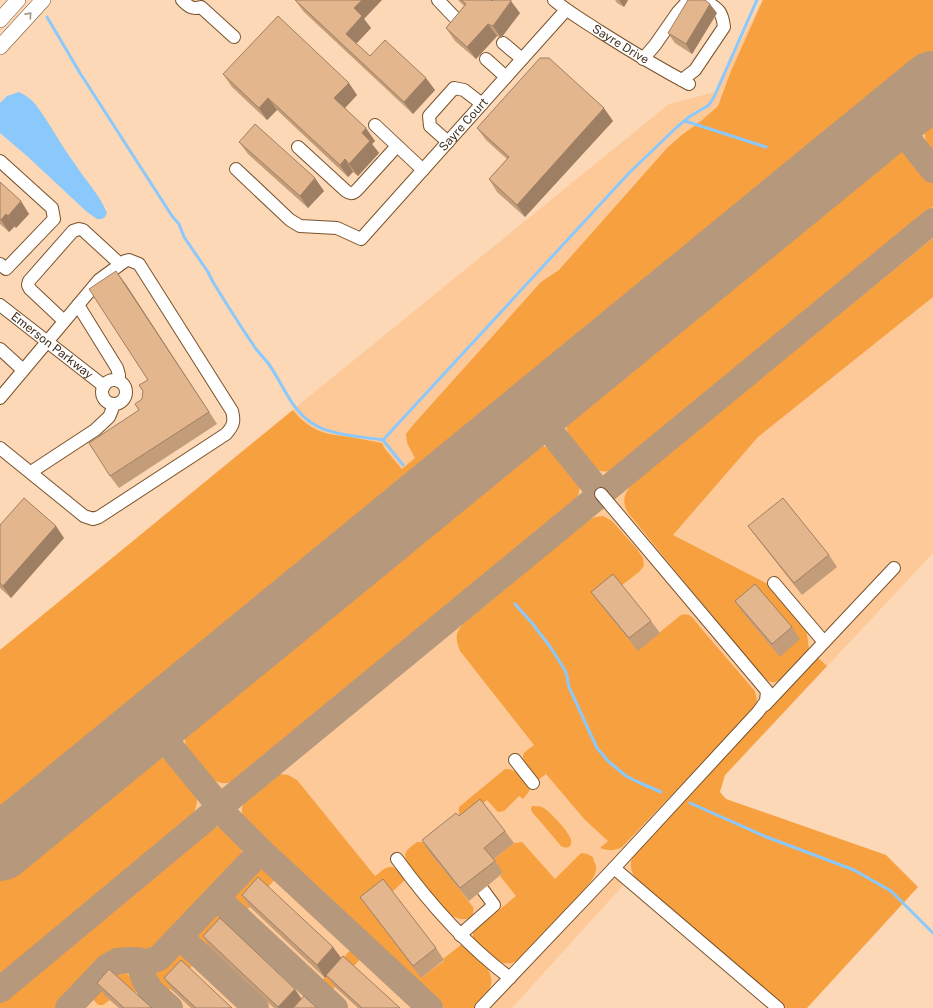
<svg xmlns="http://www.w3.org/2000/svg" width="933" height="1008" font-family="'Public Sans',sans-serif">
<style>
.built{fill:#fdc999}
.green{fill:#f7a040}
.water{fill:#8bc9fc}
.lines{fill:none;stroke-linecap:round;stroke-linejoin:round}
.stream{stroke:#8bc9fc;stroke-width:3}
.taxiway{stroke:#b6987c;stroke-width:26}
.runway{stroke:#b6987c;stroke-width:66}
.minor-casing{stroke:#79522b;stroke-width:14}
.major-casing{stroke:#79522b;stroke-width:16}
.minor{stroke:#fff;stroke-width:12}
.major{stroke:#fff;stroke-width:15}
.wall{fill:#c39d79}
.shaded-wall{fill:#9f7f63}
.building{fill:#e3b68d;stroke:#9f7f63}
.oneway{stroke:#9f968e}
.labels{text-anchor:middle;dominant-baseline:central;stroke-width:3;stroke-linejoin:round;paint-order:stroke}
.street-label{font-size:12px;fill:#3f2d1c;stroke:#fce9d8}
</style>
<rect width="100%" height="100%" fill="#fdd8b6"/>
<polygon class="built" points="762,0 933,0 933,553 647,859 512,1008 0,1008 0,650 248,446 669,104 715,92"/>
<g class="green">
<path d="M763,0H933V63L0,829V650L293,410C302,423 318,433 335,435C340,436 345,436 350,437C361,439 371,441 382,443L385,449L402,469L415,458L407,443L406,434L413,425L541,282L559,270L667,148L683,134L701,121L718,106L731,71Z"/>
<path d="M933,109V154C921,133 923,130 933,109Z"/>
<path d="M902,151L916,162L933,182V206L928,213L917,223L794,321L616,467C610,472 603,473 596,469C592,467 588,462 585,458C576,447 565,435 566,420C567,410 573,403 580,396L813,205L843,183L877,153Z"/>
<path d="M933,238V297L758,437L673,535L768,584L794,609L806,626L809,650C802,657 784,679 776,682C771,683 768,681 764,678L668,562L629,514C616,495 632,484 646,472Z"/>
<path d="M536,443C541,445 547,447 551,450C558,455 577,474 579,483C580,489 579,496 576,501L475,586L436,621L249,776C240,778 231,784 222,783C207,782 187,755 185,741C184,732 186,725 190,717L511,453C519,447 526,444 536,443Z"/>
<path d="M603,516L612,521L637,549L643,558L644,566L639,572L621,586L638,650L681,615C690,612 694,619 699,626L754,690C759,703 757,703 749,714L622,847C615,851 608,851 600,848L608,841L585,820L546,774L538,780C534,774 519,760 524,753C527,750 531,747 534,745L460,651C456,640 454,634 463,624L587,521L595,517Z"/>
<path d="M817,657L827,666L725,775L720,792L726,799L886,855L918,887L807,1008H786L635,878C629,868 630,861 635,851Z"/>
<polygon points="153,757 161,758 170,761 179,770 195,793 197,801 196,807 194,813 186,822 140,865 0,978 0,872 112,780 140,759"/>
<path d="M505,769C516,768 525,780 530,789L528,793L523,799L519,796L504,811L498,812L487,800L462,821C459,816 458,813 459,807Z"/>
<path d="M279,774L288,775L297,780L375,876C379,874 382,869 386,868C395,864 401,874 406,879L392,892L421,978L444,961L443,959L462,944L487,968C498,986 486,995 474,1008H444L248,825C234,807 247,797 260,786C267,781 271,776 279,774Z"/>
<path d="M532,806C535,806 539,806 542,807C549,810 570,833 571,840C572,848 567,849 561,846L545,827L532,812L531,809Z"/>
<path d="M214,827C217,827 221,827 224,827C237,831 244,846 241,859C240,861 237,864 236,867L162,944L155,949L149,952L142,953L119,952L115,953L102,964L60,1008H0V998L207,829Z"/>
<path d="M417,842H423L473,907C476,920 464,921 454,917C450,915 447,911 444,908L409,865C401,852 407,850 417,842Z"/>
<path d="M522,842L555,879L581,853L587,854L593,857C593,860 595,863 596,866C597,874 591,881 587,887L521,959C519,960 515,962 512,963C496,966 482,949 473,937V933L476,929L516,896L500,876L503,873L493,860L514,843Z"/>
<path d="M263,866H268L278,876L250,907L246,910C239,908 231,901 233,894L255,870L259,867Z"/>
<polygon points="219,915 225,918 232,926 207,953 198,945 195,933 212,916"/>
<polygon points="354,946 364,955 331,991 327,991 321,986 321,982"/>
<path d="M181,952C187,952 191,957 196,962L188,970L173,991L170,989L164,995C149,980 152,977 165,963C170,958 174,953 181,952Z"/>
<path d="M117,968C123,970 137,980 138,986C138,990 135,992 133,995L105,996L110,1000L103,1005H99C84,995 97,979 108,972C111,970 114,969 117,968Z"/>
</g>
<path class="water" d="M19,92C26,95 31,99 36,105C50,124 61,145 75,164C85,180 100,195 107,213L105,217L102,219H97L87,212L27,156L0,133V103L7,96Z"/>
<g class="lines">
<g class="stream">
<path d="M47,17L80,73L172,216L179,224L184,237L208,272L213,282C227,305 241,327 256,349C260,354 264,358 268,363C284,385 290,410 315,425C331,435 364,437 383,440L403,465"/>
<polyline points="685,121 766,147"/>
<polyline points="383,440 630,172 677,127 689,117 709,105 714,97 757,0"/>
<polyline points="515,604 532,623 551,648 566,672 569,687 597,748 608,761 626,776 638,782 661,792"/>
<polyline points="690,803 764,836 854,870 891,891 933,933"/>
</g>
<g class="taxiway">
<polyline points="892,119 933,170"/>
<polyline points="534,411 601,494"/>
<polyline points="261,851 430,1008"/>
<polyline points="217,898 335,1008"/>
<polyline points="180,937 256,1008"/>
<polyline points="138,960 144,979 151,991 170,1008"/>
<polyline points="0,990 220,807 933,221"/>
<polyline points="68,1008 108,966 117,961 131,960 148,962 159,958 261,851 228,818 220,807 152,724"/>
</g>
<polyline class="runway" points="0,848 933,84"/>
<g class="minor-casing">
<g id="minor">
<path d="M182,0C188,6 192,10 201,7L234,37"/>
<polyline points="438,0 459,22"/>
<path id="s1" d="M554,0C568,12 584,21 599,31C629,50 659,68 689,84"/>
<polyline points="503,43 522,59"/>
<polyline points="486,59 506,77"/>
<polyline points="643,59 655,45 678,12 689,0"/>
<path d="M682,80L695,70L724,27C722,10 718,9 704,0"/>
<polyline points="375,125 423,170"/>
<polyline points="448,142 430,126 429,116 454,88 464,90 482,104"/>
<path d="M298,147L346,191C350,194 353,194 357,190L397,146"/>
<polyline points="0,161 52,208 54,219 6,269 0,264"/>
<path id="s2" d="M236,169L290,220L300,226L337,228L361,239L566,10"/>
<path id="s3" d="M0,305L104,386"/>
<polyline points="78,305 117,368 119,375 119,381"/>
<polyline points="64,321 30,289 28,285 29,281 73,231 79,229 83,230 120,264"/>
<polyline points="0,349 23,370"/>
<circle cx="114" cy="392" r="12"/>
<path d="M0,398L99,280L125,261L129,260L139,264L232,411C235,422 233,426 226,434L99,517L93,519L84,516L0,448"/>
<polyline points="31,472 95,430 109,417 112,410 113,404"/>
<polyline points="774,583 824,642"/>
<polyline points="765,705 894,568"/>
<polyline points="515,760 533,783"/>
<path d="M397,859C429,903 466,945 510,978"/>
<polyline points="614,868 778,1008"/>
<polyline points="460,935 494,905 483,890"/>
<polyline points="481,1008 614,868 758,712 766,701 767,691 601,494"/>
</g>
</g>
<g class="major-casing">
<g id="major">
<polyline points="0,20 18,0"/>
<polyline points="0,47 43,0"/>
</g>
</g>
<use href="#minor" class="minor"/>
<use href="#major" class="major"/>
</g>
<g class="wall">
<polygon points="295,0 364,19 371,28 356,44 370,56 435,90 413,114 304,12"/>
<polygon points="458,0 491,0 520,13 501,38 497,36 476,59 455,41 446,28 464,6"/>
<polygon points="615,0 628,0 624,7 617,3"/>
<polygon points="717,13 692,54 675,43 668,33"/>
<polygon points="223,74 357,95 345,108 375,141 372,144 379,153 358,176 353,172 348,177 277,110 267,120 232,87"/>
<polygon points="613,121 525,217 497,192 489,179 507,159 486,140 477,128"/>
<polygon points="239,142 324,191 308,208 248,154"/>
<polygon points="0,182 29,214 16,228 15,226 9,232 0,224"/>
<polygon points="125,283 217,424 119,488 110,476 139,410 148,380"/>
<polygon points="0,525 64,538 11,598 0,588"/>
<polygon points="748,526 829,555 837,567 802,595 757,538"/>
<polygon points="591,592 651,621 660,633 638,651 600,604"/>
<polygon points="735,601 792,627 800,639 780,657 744,614"/>
<polygon points="459,816 505,831 514,843 494,859 503,873 469,901 430,853 422,840"/>
<polygon points="242,895 341,958 400,1008 358,1008 335,987 327,976 325,978 250,907"/>
<polygon points="360,897 436,948 444,960 421,978 369,909"/>
<polygon points="203,936 302,999 317,1008 274,1008 211,949"/>
<polygon points="164,978 232,1008 191,1008 173,991"/>
<polygon points="97,983 152,1008 119,1008 105,996"/>
</g>
<g class="shaded-wall">
<polygon points="362,0 382,0 364,19 371,28 354,46 346,34 354,8"/>
<polygon points="619,0 628,0 624,7"/>
<polygon points="511,1 520,13 501,38 493,26"/>
<polygon points="710,4 717,13 692,54 686,44"/>
<polygon points="488,24 497,36 476,59 467,47"/>
<polygon points="426,78 435,90 413,114 404,102"/>
<polygon points="349,83 357,95 343,110 334,98"/>
<polygon points="268,98 277,110 267,120 259,108"/>
<polygon points="604,108 613,121 525,217 517,205"/>
<polygon points="366,128 375,141 372,144 379,153 358,176 349,164 362,133"/>
<polygon points="345,159 353,172 348,177 340,165"/>
<polygon points="315,178 324,191 308,208 300,196"/>
<polygon points="21,201 29,214 16,228 8,216"/>
<polygon points="6,214 15,226 9,232 1,220"/>
<polygon points="116,271 125,283 217,424 209,412"/>
<polygon points="56,526 64,538 11,598 3,586"/>
<polygon points="333,947 342,959 325,978 317,965"/>
<polygon points="295,989 303,1001 297,1008 278,1008 278,1007"/>
</g>
<g class="building">
<polygon points="295,0 362,0 354,8 362,16 346,34 370,56 385,40 426,78 404,102"/>
<polygon points="461,0 491,0 492,1 493,0 511,0 511,1 493,26 488,24 467,47 446,28 466,4"/>
<polygon points="688,0 705,0 710,4 686,44 668,33"/>
<polygon points="278,16 349,83 334,98 366,128 362,133 370,141 349,164 345,159 340,165 268,98 259,108 223,74"/>
<polygon points="540,58 549,58 604,108 517,205 489,179 509,157 477,128"/>
<polygon points="255,124 315,178 300,196 239,142"/>
<polygon points="0,182 21,201 8,216 6,214 1,220 0,219"/>
<polygon points="116,271 209,412 110,476 89,443 139,410 135,404 142,399 143,391 139,385 148,380 89,289"/>
<polygon points="24,498 56,526 3,586 0,583 0,525"/>
<polygon points="783,498 829,555 794,583 748,526"/>
<polygon points="613,574 651,621 629,638 591,592"/>
<polygon points="755,584 792,627 772,644 735,601"/>
<polygon points="480,799 505,831 484,848 495,861 460,888 422,840 456,813 459,816"/>
<polygon points="258,877 333,947 317,965 242,895"/>
<polygon points="383,879 436,948 413,966 360,897"/>
<polygon points="220,918 295,989 278,1007 203,936"/>
<polygon points="343,956 400,1008 362,1008 326,975"/>
<polygon points="181,960 232,1008 196,1008 164,978"/>
<polygon points="109,969 152,1008 124,1008 97,983"/>
<polygon points="304,996 317,1008 293,1008"/>
</g>
<defs><path id="oneway-chevron" d="M-2-3.5L2.5 0L-2 3.5" fill="none" stroke-width="1.6" stroke-linecap="round" stroke-linejoin="round"/></defs>
<use class="oneway" href="#oneway-chevron" transform="translate(29 15) rotate(-48)"/>
<g class="labels">
<g class="street-label">
<text stroke="none"><textPath href="#s1" startOffset="80">Sayre Drive</textPath></text>
<text stroke="none"><textPath href="#s2" startOffset="303">Sayre Court</textPath></text>
<text stroke="none"><textPath href="#s3" startOffset="66">Emerson Parkway</textPath></text>
</g>
</g>
</svg>
